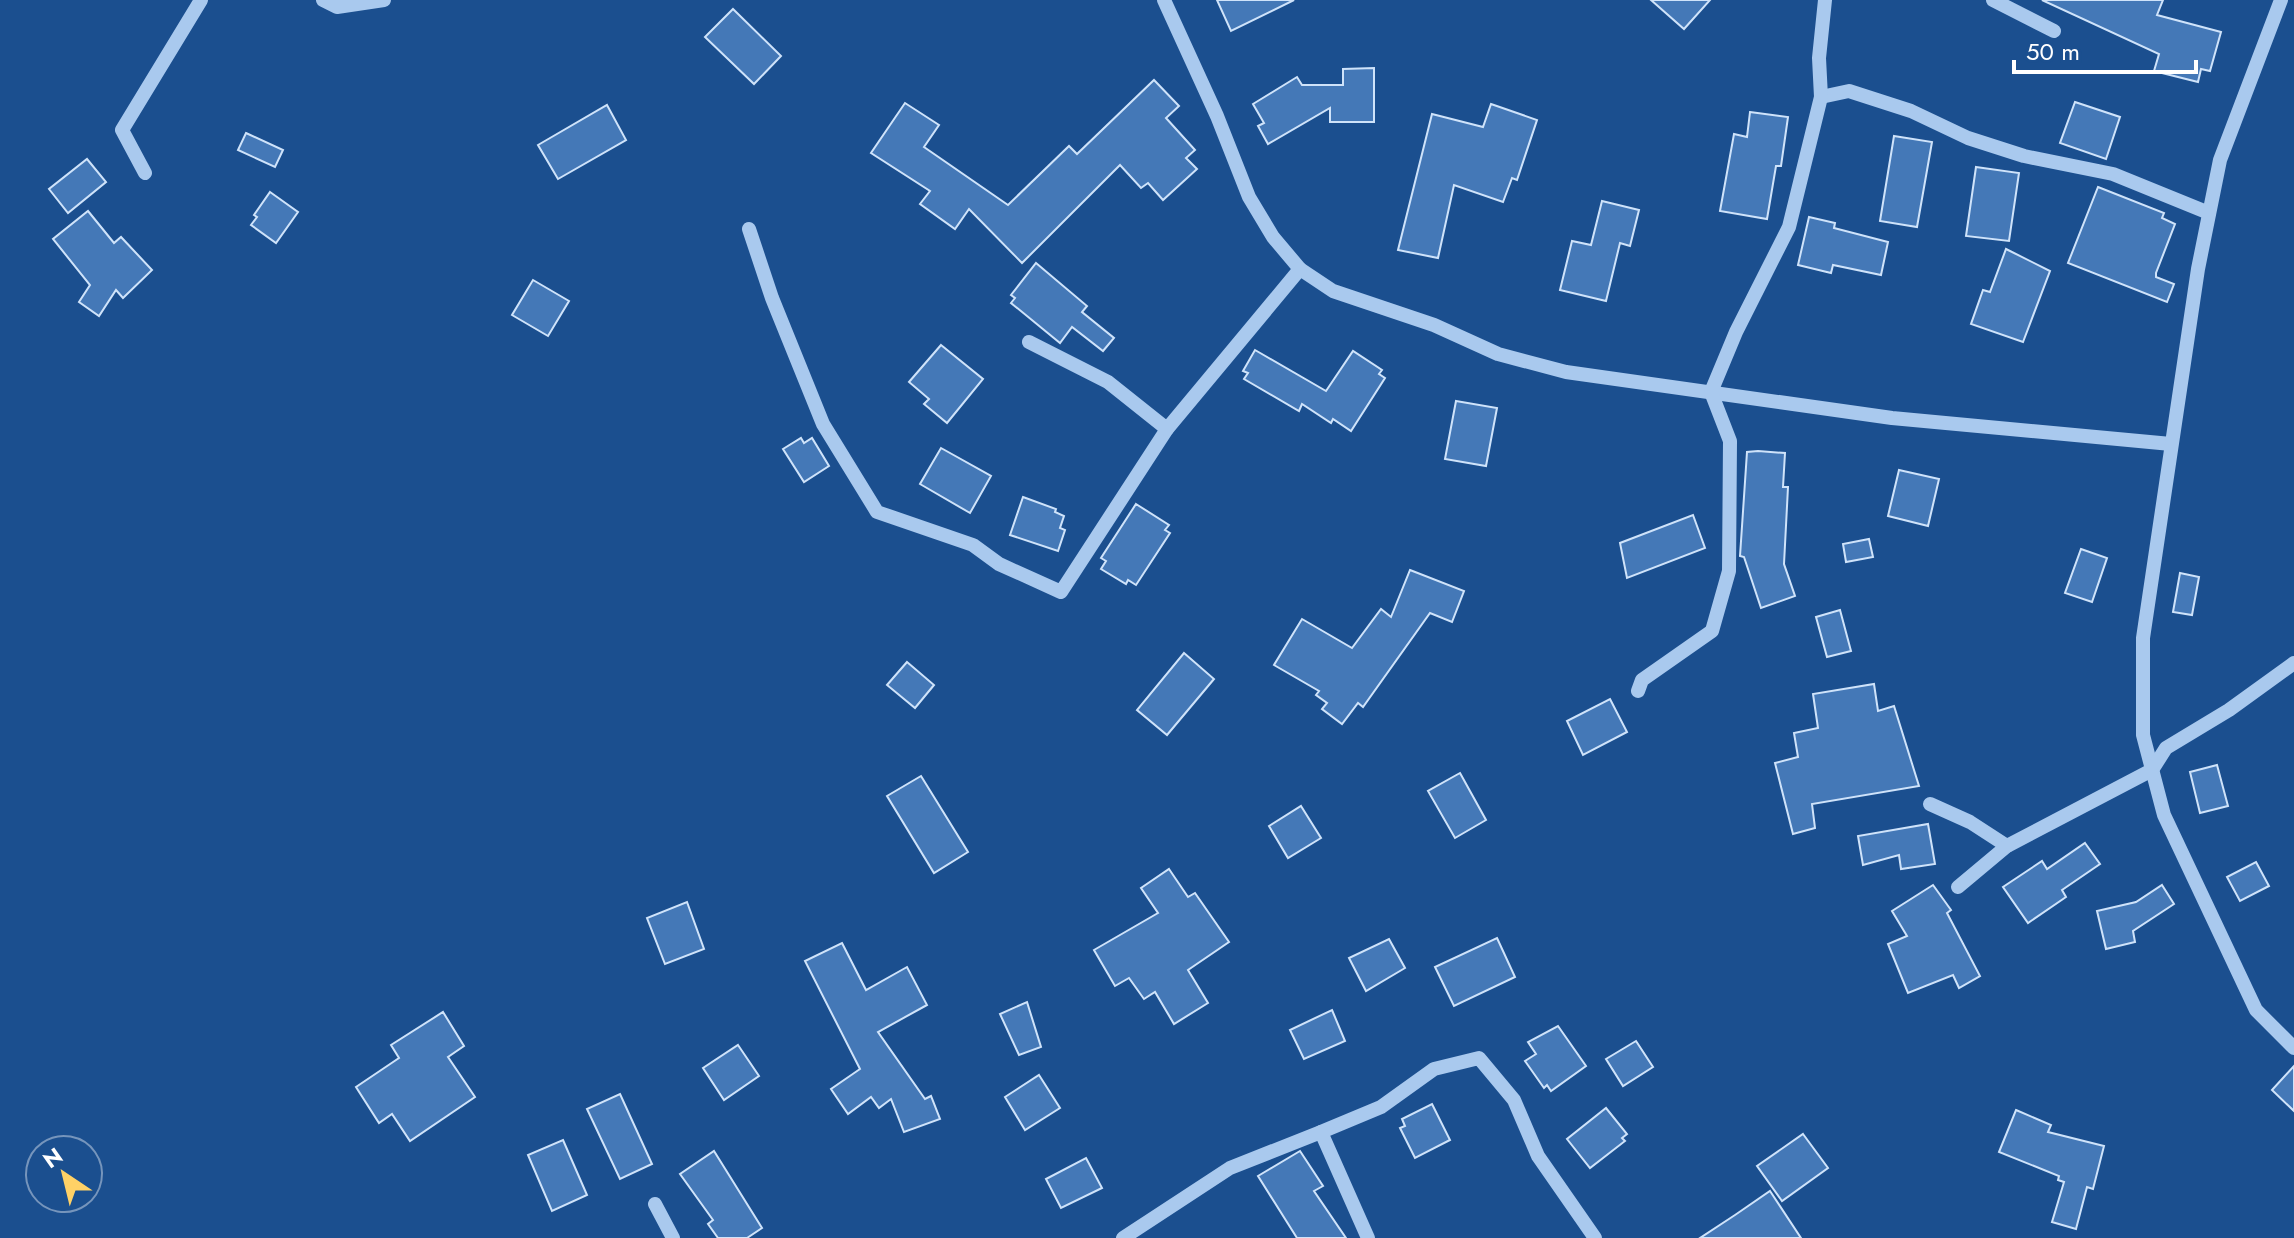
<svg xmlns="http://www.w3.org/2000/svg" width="2294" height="1238" font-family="Jost,sans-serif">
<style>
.building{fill:#4478b7;stroke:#cfe3fa;stroke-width:2}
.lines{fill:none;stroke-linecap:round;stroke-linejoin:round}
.minor{stroke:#a9c9ee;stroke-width:14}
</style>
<rect width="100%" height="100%" fill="#1b4f8f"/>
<g class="building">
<polygon points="1217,0 1294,0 1231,31"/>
<polygon points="1651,0 1710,0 1684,29"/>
<polygon points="2042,0 2163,0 2157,15 2221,32 2210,71 2201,69 2198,82 2154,71 2159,54"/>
<polygon points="733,9 781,56 754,84 705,37"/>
<polygon points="1374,68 1374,122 1330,122 1330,108 1268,144 1258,126 1264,123 1253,104 1297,77 1302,85 1343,85 1343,69"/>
<polygon points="1154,80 1179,106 1166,118 1195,150 1186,158 1197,169 1163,200 1148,183 1141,188 1120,165 1022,263 969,209 955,229 920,204 930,191 871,153 905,103 939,125 924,147 1008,205 1069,146 1077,154"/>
<polygon points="2075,102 2120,117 2106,159 2060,143"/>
<polygon points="1491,104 1537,120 1517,180 1512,178 1503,202 1454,185 1438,258 1398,250 1432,114 1483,127"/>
<polygon points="607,105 626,140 558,179 538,145"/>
<polygon points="1750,112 1788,117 1781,166 1776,166 1767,219 1720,211 1734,134 1747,137"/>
<polygon points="246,133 283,150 275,167 238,150"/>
<polygon points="1894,136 1932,142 1917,227 1880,221"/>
<polygon points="87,159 106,182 68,213 49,189"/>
<polygon points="1976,167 2019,173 2009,241 1966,236"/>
<polygon points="2098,187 2164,213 2162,218 2175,224 2156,273 2156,277 2174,284 2167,302 2068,263"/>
<polygon points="270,192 298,212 276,243 251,225 257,217 254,215"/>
<polygon points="1602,201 1639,210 1630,246 1620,243 1606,301 1560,290 1572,241 1591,245"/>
<polygon points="88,211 114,243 121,237 152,270 123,298 116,290 99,316 79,302 90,285 53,239"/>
<polygon points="1809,217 1835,223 1834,228 1888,242 1881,275 1833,265 1831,273 1798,265"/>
<polygon points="2006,249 2050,271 2023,342 1971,324 1983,290 1990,292"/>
<polygon points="1036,263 1087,306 1082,312 1114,338 1103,351 1072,327 1060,343 1011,303 1015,298 1011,295"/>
<polygon points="533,280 569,301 548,336 512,315"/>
<polygon points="941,345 983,379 947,423 924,404 929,399 909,382"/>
<polygon points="1255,350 1326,391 1353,351 1382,370 1379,374 1385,378 1351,431 1333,419 1331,423 1302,404 1299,411 1244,379 1248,373 1243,371"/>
<polygon points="1456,401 1497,408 1486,466 1445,459"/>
<polygon points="801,438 804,443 812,438 829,466 804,482 783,449"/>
<polygon points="941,448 991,476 970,513 920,484"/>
<polygon points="1758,451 1785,453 1783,487 1788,487 1784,564 1795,596 1761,608 1744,557 1740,556 1747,452"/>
<polygon points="1899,470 1939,479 1928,526 1888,516"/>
<polygon points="1023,497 1056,509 1055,512 1064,516 1060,528 1065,530 1058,551 1010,535"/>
<polygon points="1136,504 1169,525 1165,530 1170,533 1136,585 1128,580 1126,584 1101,569 1106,561 1101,558"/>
<polygon points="1693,515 1705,548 1627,578 1620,543"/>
<polygon points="1869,539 1873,557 1846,562 1843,544"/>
<polygon points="2081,549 2107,558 2092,602 2065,593"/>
<polygon points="1410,570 1464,591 1452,622 1430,613 1363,707 1358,703 1342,724 1322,709 1327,703 1316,695 1319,691 1274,665 1302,619 1352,648 1381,609 1391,617"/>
<polygon points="2180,573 2199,577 2192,615 2173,612"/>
<polygon points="1840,610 1851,651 1827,657 1816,617"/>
<polygon points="1184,653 1214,679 1167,735 1137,710"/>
<polygon points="907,662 934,685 915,708 887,685"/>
<polygon points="1874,684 1878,711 1894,706 1919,786 1812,804 1815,828 1793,834 1775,763 1798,757 1794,733 1818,728 1813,694"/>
<polygon points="1610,699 1627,732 1583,755 1567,721"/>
<polygon points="2217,765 2228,806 2200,813 2190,772"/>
<polygon points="1460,773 1486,820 1455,838 1428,791"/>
<polygon points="921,776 968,852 934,873 887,796"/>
<polygon points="1301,806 1321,838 1288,858 1269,826"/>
<polygon points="1928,824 1935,864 1901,869 1899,855 1863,865 1858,836"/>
<polygon points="2085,843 2100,864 2062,890 2066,897 2028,923 2003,887 2042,861 2047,869"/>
<polygon points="2256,862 2269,886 2240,901 2227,877"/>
<polygon points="1169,869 1188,897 1195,893 1229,942 1188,970 1208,1003 1174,1024 1155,992 1144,999 1129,978 1115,986 1094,950 1158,913 1141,888"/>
<polygon points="1933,885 1951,910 1947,913 1980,976 1959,988 1953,975 1908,993 1888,944 1907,936 1892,911"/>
<polygon points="2162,885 2174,904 2133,931 2135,942 2106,949 2097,911 2136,902"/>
<polygon points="687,902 704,949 665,964 647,918"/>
<polygon points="1497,938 1515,977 1454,1006 1435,967"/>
<polygon points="1389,939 1405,968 1366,991 1349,958"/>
<polygon points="842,943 866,990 907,967 927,1005 878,1032 925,1099 931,1096 940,1119 904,1132 891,1099 879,1108 871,1097 848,1114 831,1089 860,1069 805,961"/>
<polygon points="1027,1002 1041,1047 1019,1055 1000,1014"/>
<polygon points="1332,1010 1345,1041 1304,1059 1290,1030"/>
<polygon points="443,1012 464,1046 448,1057 475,1097 410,1141 392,1114 379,1123 356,1087 399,1058 391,1045"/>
<polygon points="1558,1026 1586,1066 1551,1091 1547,1085 1544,1088 1525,1061 1536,1054 1528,1042"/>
<polygon points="1636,1041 1653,1067 1623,1086 1606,1059"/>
<polygon points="738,1045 759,1076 724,1100 703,1068"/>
<polygon points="2294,1066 2294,1111 2272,1090"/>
<polygon points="1039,1075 1060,1108 1025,1130 1005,1097"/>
<polygon points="620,1094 652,1164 620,1179 587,1109"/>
<polygon points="1432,1104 1450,1140 1415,1158 1400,1128 1405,1126 1402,1119"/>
<polygon points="1606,1108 1627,1134 1622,1138 1625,1141 1590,1168 1567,1139"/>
<polygon points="2016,1110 2051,1125 2048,1132 2104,1146 2093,1189 2087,1187 2076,1229 2052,1222 2064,1182 2058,1180 2059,1176 1999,1152"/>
<polygon points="1803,1134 1828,1168 1782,1201 1757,1166"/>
<polygon points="563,1140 587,1195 552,1211 528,1155"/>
<polygon points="714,1151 762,1228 747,1238 718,1238 708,1224 713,1220 680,1174"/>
<polygon points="1300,1151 1323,1186 1314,1191 1346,1238 1297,1238 1258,1176"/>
<polygon points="1086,1158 1102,1188 1061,1208 1046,1179"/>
<polygon points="1770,1191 1801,1238 1700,1238 1735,1215"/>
</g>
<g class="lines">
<g class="minor">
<polyline points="323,0 337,7 384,0"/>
<polyline points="1164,0 1217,116 1249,197 1273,237 1300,269 1333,291 1434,325 1498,354 1566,372 1892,418 2171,444"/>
<polyline points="1993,0 2054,31"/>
<polyline points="2281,0 2220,160 2198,269 2143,638 2143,735 2164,815 2256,1010 2294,1048"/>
<polyline points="1821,97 1849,91 1911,111 1968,138 2024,156 2113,174 2209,213"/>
<polyline points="145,173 122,130 201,0"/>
<polyline points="749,229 772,298 823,424 877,512 973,545 999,564 1061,592 1167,429"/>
<polyline points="1029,342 1108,382 1167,429 1300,269"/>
<polyline points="1638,691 1642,680 1712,631 1729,571 1730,441 1711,392 1736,332 1789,227 1821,97 1819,58 1825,0"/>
<polyline points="1930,804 1970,822 2007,846"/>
<polyline points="1958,887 2007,846 2152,770 2166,748 2229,710 2294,663"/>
<polyline points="1321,1132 1381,1107 1434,1069 1479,1058 1514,1100 1538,1156 1595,1238"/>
<polyline points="655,1204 673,1238"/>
<polyline points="1123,1238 1230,1168 1321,1132 1368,1238"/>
</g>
</g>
<g transform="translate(64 1174) rotate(325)"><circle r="38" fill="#1b4f8f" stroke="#7695bc" stroke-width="2"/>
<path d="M0-6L14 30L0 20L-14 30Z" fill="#ffd166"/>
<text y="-12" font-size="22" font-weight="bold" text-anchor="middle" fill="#ffffff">N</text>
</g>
<path d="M2014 60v12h182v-12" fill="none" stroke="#ffffff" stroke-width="4"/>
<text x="2026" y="60" font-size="24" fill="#ffffff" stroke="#1b4f8f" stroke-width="6" paint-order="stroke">50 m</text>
</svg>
